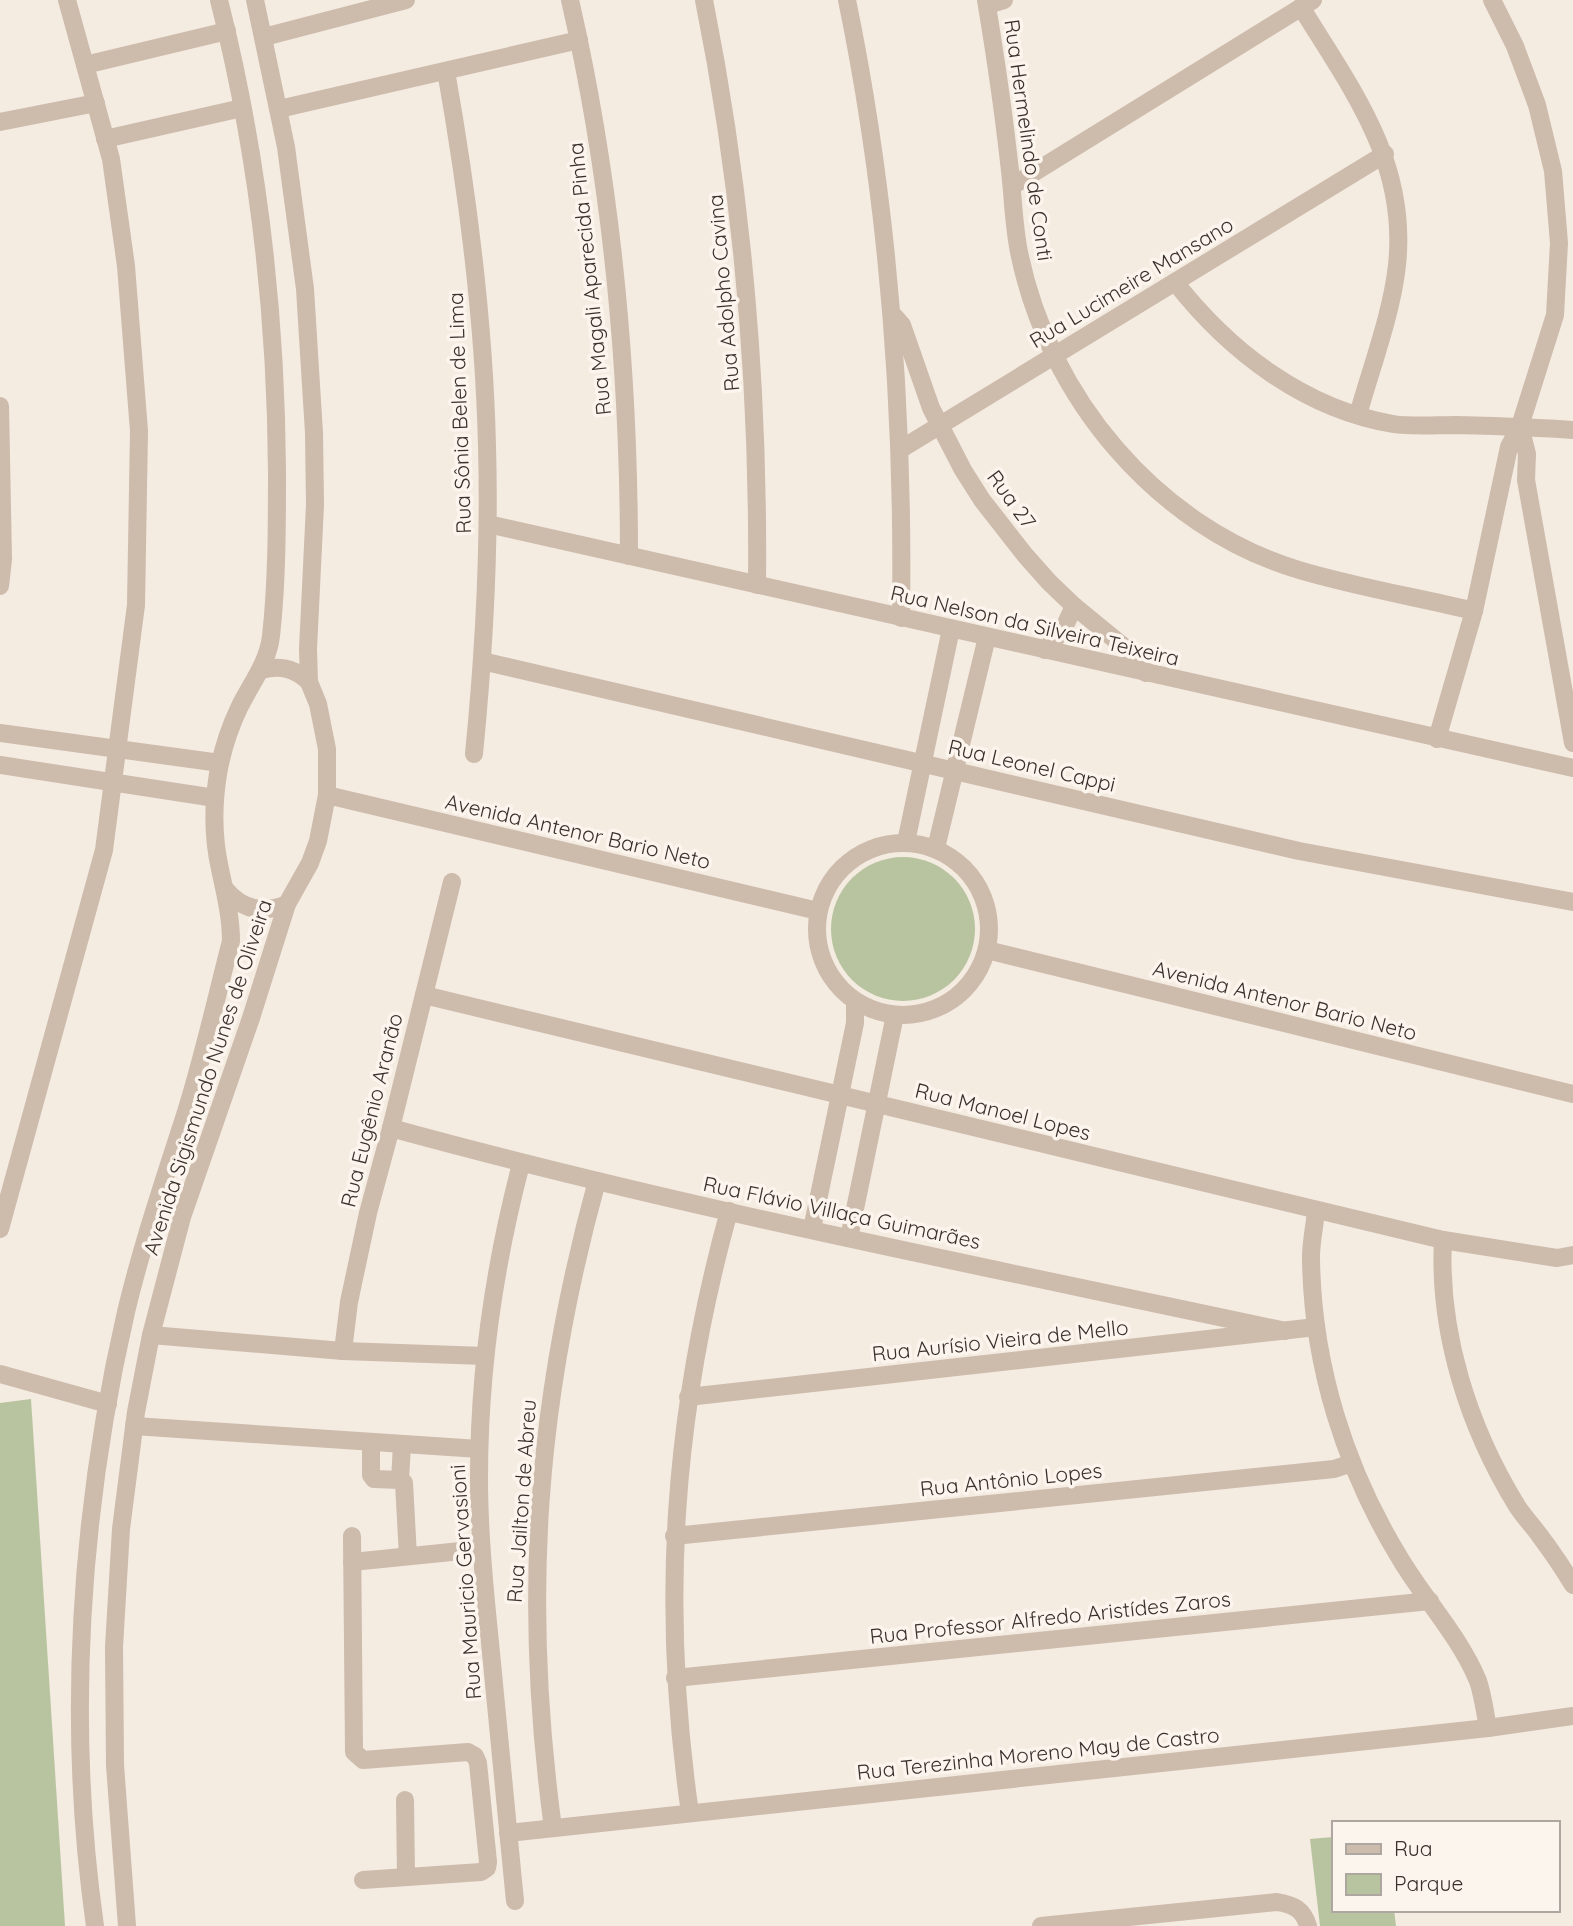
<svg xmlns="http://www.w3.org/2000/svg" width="1573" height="1926" font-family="Quicksand,sans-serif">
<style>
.green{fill:#b8c4a0}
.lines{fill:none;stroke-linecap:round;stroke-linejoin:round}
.street{stroke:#cdbbac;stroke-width:18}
.labels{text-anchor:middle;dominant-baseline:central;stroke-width:7;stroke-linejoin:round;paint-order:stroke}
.street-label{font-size:21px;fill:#3b302b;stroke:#fbf5ee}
</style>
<rect width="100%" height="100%" fill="#f4ebe1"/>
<g class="green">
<circle cx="903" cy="929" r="72"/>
<polygon points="31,1399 65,1926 0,1926 0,1403"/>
<polygon points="1333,1837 1333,1910 1394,1910 1396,1926 1320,1926 1310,1839"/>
</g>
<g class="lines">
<g class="street">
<path d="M570,0C612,183 629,369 629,556"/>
<path d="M704,0C743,194 759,388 757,585"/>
<path d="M847,0C889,204 904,410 901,618"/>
<path d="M986,0C995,54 1003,108 1009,162C1013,192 1013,222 1019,252C1048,396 1156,527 1299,570C1356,587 1416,597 1474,611"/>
<polyline points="987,5 1004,0"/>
<path d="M1301,7C1352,90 1408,162 1397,265C1392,313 1371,368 1358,415"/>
<polyline points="264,37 406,0"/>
<polyline points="85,65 227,31"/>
<path d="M446,71C468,195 484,320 487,446C490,549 484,652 474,754"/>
<polyline points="279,109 579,40"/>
<polyline points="0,122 96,103"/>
<polyline points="105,139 242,108"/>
<polyline points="1012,186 1313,0"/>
<path d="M1175,282C1229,351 1304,409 1393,424C1413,427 1436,425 1456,425C1495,426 1534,427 1573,430"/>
<polyline points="894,316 902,325 931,408 963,470 982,500 1025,555 1049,582 1074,606 1129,651 1146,673"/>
<polyline points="0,406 3,559 0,586"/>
<polyline points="1520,426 1527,454 1526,480 1573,743"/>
<polyline points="901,449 1385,154"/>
<polyline points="488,524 1573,768"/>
<polyline points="1045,650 1063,630 1074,606"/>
<polyline points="482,661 1299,851 1573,902"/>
<path d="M261,670C280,665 295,668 309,682"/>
<polyline points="0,733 220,763"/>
<polyline points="1437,739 1474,611 1509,447 1520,426 1555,315 1559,243 1553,171 1537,105 1515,46 1492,0"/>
<polyline points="0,765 215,798"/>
<polyline points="327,795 818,911"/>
<polyline points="906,842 951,629"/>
<circle cx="903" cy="929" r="86"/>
<polyline points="936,848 987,637"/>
<path d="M225,889C242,910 263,914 287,904"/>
<polyline points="987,950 1573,1094"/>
<polyline points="424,995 1443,1240 1557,1258 1573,1255"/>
<path d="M391,1128C686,1209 987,1267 1285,1331"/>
<path d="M1316,1210C1315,1225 1311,1241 1311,1257C1312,1364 1345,1469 1401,1560C1425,1600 1460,1637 1478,1681C1483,1695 1485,1713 1488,1728"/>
<polyline points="0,1229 104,850 136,605 139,431 126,266 111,159 67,0"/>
<polyline points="812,1229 855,1023 855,1001"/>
<polyline points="849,1238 895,1015"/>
<path d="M1443,1240C1438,1333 1469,1428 1517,1506C1524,1517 1533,1526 1540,1536C1552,1552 1563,1568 1573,1585"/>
<polyline points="151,1335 343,1351 485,1356"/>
<polyline points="343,1351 349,1302 368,1213 391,1128 452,882"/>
<polyline points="0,1374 108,1404"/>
<polyline points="688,1397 1316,1327"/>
<polyline points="134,1426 479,1449"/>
<polyline points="371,1442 371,1475 374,1479 400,1480 404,1483 408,1556"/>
<polyline points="400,1480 402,1444"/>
<polyline points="352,1536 354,1752 363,1760 468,1752 475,1756 478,1763 488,1862 487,1868 481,1872 363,1880"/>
<polyline points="674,1536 1334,1469 1352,1463"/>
<polyline points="352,1562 471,1550"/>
<polyline points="675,1678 1430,1601"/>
<polyline points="405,1800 406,1877"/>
<path d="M690,1813C660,1604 673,1414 729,1211"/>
<path d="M553,1828C522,1600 536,1402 597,1181"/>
<polyline points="508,1833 1488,1728 1573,1716"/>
<path d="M515,1901C507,1822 500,1743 492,1663C486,1602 479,1540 479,1478C479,1371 494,1267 521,1164"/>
<path d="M95,1926C66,1723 80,1512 126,1312C142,1245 164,1180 185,1115C203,1058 216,999 231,941C231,916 225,893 220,869C213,838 213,805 218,774C222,751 229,729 239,708C250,685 268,663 271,636C277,582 277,526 277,472C276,313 258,154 219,0"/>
<polyline points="127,1926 115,1765 114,1647 121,1529 136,1412 151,1335 182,1217 251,1018 287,904 310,863 318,841 327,795 327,749 318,704 309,682 308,649 315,505 314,433 305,289 286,147 255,0"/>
<path d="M1041,1926L1277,1902C1294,1905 1303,1909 1308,1926"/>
</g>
</g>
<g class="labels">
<g class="street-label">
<text transform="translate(1029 140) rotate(82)">Rua Hermelindo de Conti</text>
<text transform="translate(589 279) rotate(-96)">Rua Magali Aparecida Pinha</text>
<text transform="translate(1131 282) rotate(-31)">Rua Lucimeire Mansano</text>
<text transform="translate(723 293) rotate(-95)">Rua Adolpho Cavina</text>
<text transform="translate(459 413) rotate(-92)">Rua Sônia Belen de Lima</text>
<text transform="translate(1012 499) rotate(54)">Rua 27</text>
<text transform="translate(1035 625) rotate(13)">Rua Nelson da Silveira Teixeira</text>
<text transform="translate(1032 765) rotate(13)">Rua Leonel Cappi</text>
<text transform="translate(578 831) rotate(13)">Avenida Antenor Bario Neto</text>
<text transform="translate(1285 1000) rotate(14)">Avenida Antenor Bario Neto</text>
<text transform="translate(207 1077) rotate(-72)">Avenida Sigismundo Nunes de Oliveira</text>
<text transform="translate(371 1110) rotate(-76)">Rua Eugênio Aranão</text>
<text transform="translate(1003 1111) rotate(14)">Rua Manoel Lopes</text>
<text transform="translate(842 1212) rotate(12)">Rua Flávio Villaça Guimarães</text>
<text transform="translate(1000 1340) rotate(-6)">Rua Aurísio Vieira de Mello</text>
<text transform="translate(1011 1479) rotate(-6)">Rua Antônio Lopes</text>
<text transform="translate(521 1501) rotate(-86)">Rua Jailton de Abreu</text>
<text transform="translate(465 1582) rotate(-94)">Rua Mauricio Gervasioni</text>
<text transform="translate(1050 1617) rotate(-6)">Rua Professor Alfredo Aristídes Zaros</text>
<text transform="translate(1038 1753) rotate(-6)">Rua Terezinha Moreno May de Castro</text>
</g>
</g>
<rect x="1332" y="1821" width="228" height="91" fill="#fbf5ee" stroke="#aea6a0" stroke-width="2"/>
<rect x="1346" y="1844" width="35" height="10" fill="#cdbbac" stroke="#aea6a0" stroke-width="2"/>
<text x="1394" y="1856" font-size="21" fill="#3b302b">Rua</text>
<rect x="1346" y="1874" width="35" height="21" fill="#b8c4a0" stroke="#aea6a0" stroke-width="2"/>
<text x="1394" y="1891" font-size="21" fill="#3b302b">Parque</text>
</svg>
